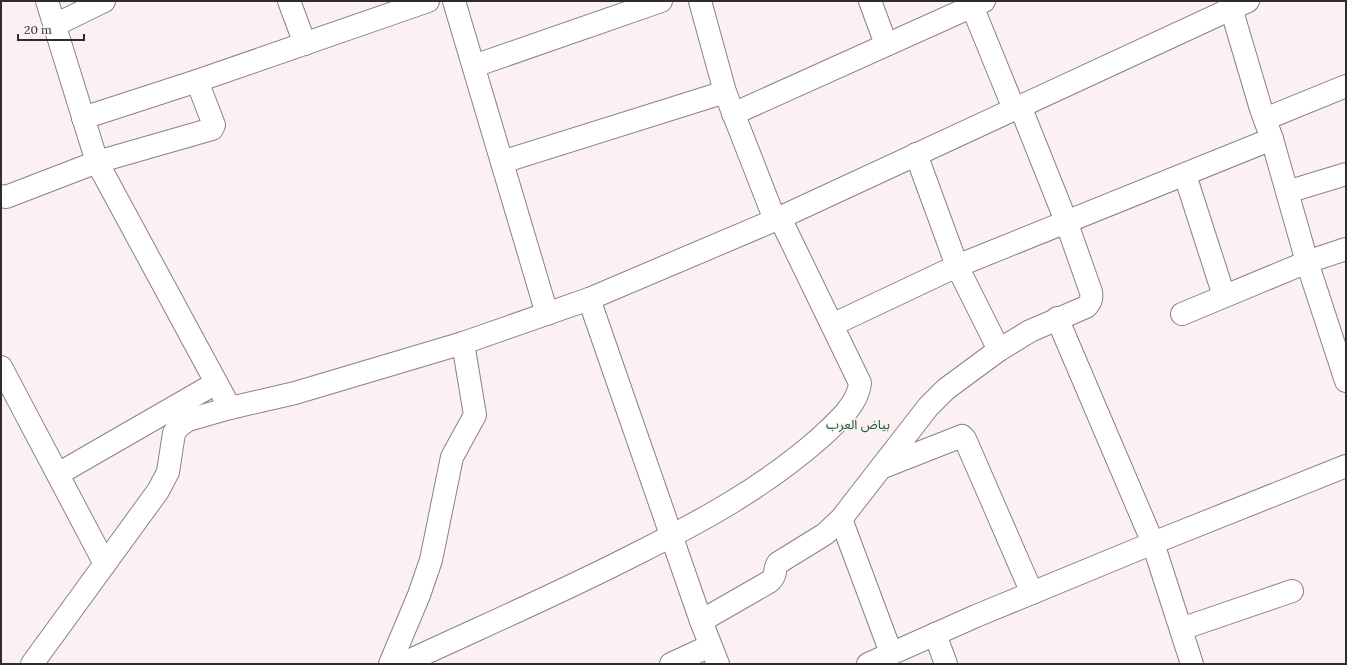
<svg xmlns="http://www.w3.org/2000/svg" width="1347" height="665" font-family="Lora,'Noto Sans Arabic',serif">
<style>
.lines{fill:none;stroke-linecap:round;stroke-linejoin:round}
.minor-casing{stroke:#8b8183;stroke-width:24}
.minor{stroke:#fff;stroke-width:22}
.labels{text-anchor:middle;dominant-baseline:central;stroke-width:3;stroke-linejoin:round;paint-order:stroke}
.quarter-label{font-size:13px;fill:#145d32;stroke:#fbf1f3}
</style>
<rect width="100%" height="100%" fill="#fbf1f3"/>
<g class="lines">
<g class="minor-casing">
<g id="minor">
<polyline points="47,1 97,162 230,408"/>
<polyline points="289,1 305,44"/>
<polyline points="454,1 547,314"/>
<polyline points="700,1 725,92 775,220"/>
<polyline points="870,1 886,44"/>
<polyline points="1229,1 1261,109 1272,139 1307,262 1346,381"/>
<polyline points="972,6 1014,109"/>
<polyline points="55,25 104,1"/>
<polyline points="474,66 661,1"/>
<polyline points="733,114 984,1"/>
<polyline points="83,118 197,81 428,1"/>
<polyline points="1265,119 1346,86"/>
<polyline points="916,154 957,266 999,350"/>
<polyline points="502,162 725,92"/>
<polyline points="1185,175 1224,296"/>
<polyline points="1287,192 1346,174"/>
<polyline points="1,196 6,197 97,162 212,129 214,125 197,81"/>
<polyline points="589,299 701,621 718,664"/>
<polyline points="1182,314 1307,262 1346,249"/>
<polyline points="1057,318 1153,543 1192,664"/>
<polyline points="832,325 957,266 1272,139"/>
<polyline points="1,367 105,564"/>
<polyline points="883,467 962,436 965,439 1032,593"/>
<polyline points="58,474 216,383"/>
<polyline points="841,519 891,653"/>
<path d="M701,621L769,582C778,575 773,570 778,563L825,534L841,519L928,407L946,389L999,350L1030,331L1086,307C1091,302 1092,299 1091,292L1066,221L1020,106"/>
<polyline points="1181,629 1292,591"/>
<polyline points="935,634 946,664"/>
<polyline points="32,664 158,491 168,472 174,433 179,426 188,420 230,408 295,393 463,343 589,299 775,220 1248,1"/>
<polyline points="390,664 419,595 431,560 452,457 475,415 463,343"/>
<path d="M402,664C479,628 558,594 634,555C702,521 763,488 820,438C835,424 858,405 860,383L780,218"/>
<polyline points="671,664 710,646"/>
<polyline points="868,664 976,616 1153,543 1346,466"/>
</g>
</g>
<use href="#minor" class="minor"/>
</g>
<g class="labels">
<g class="quarter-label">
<text x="858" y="424">بياض العرب</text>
</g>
</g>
<rect width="1347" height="665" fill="none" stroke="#302c2d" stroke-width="4"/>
<path d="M18 34v6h66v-6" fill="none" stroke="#302c2d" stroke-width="2"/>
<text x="24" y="34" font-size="12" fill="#302c2d" stroke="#fbf1f3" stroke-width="3" paint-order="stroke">20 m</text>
</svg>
